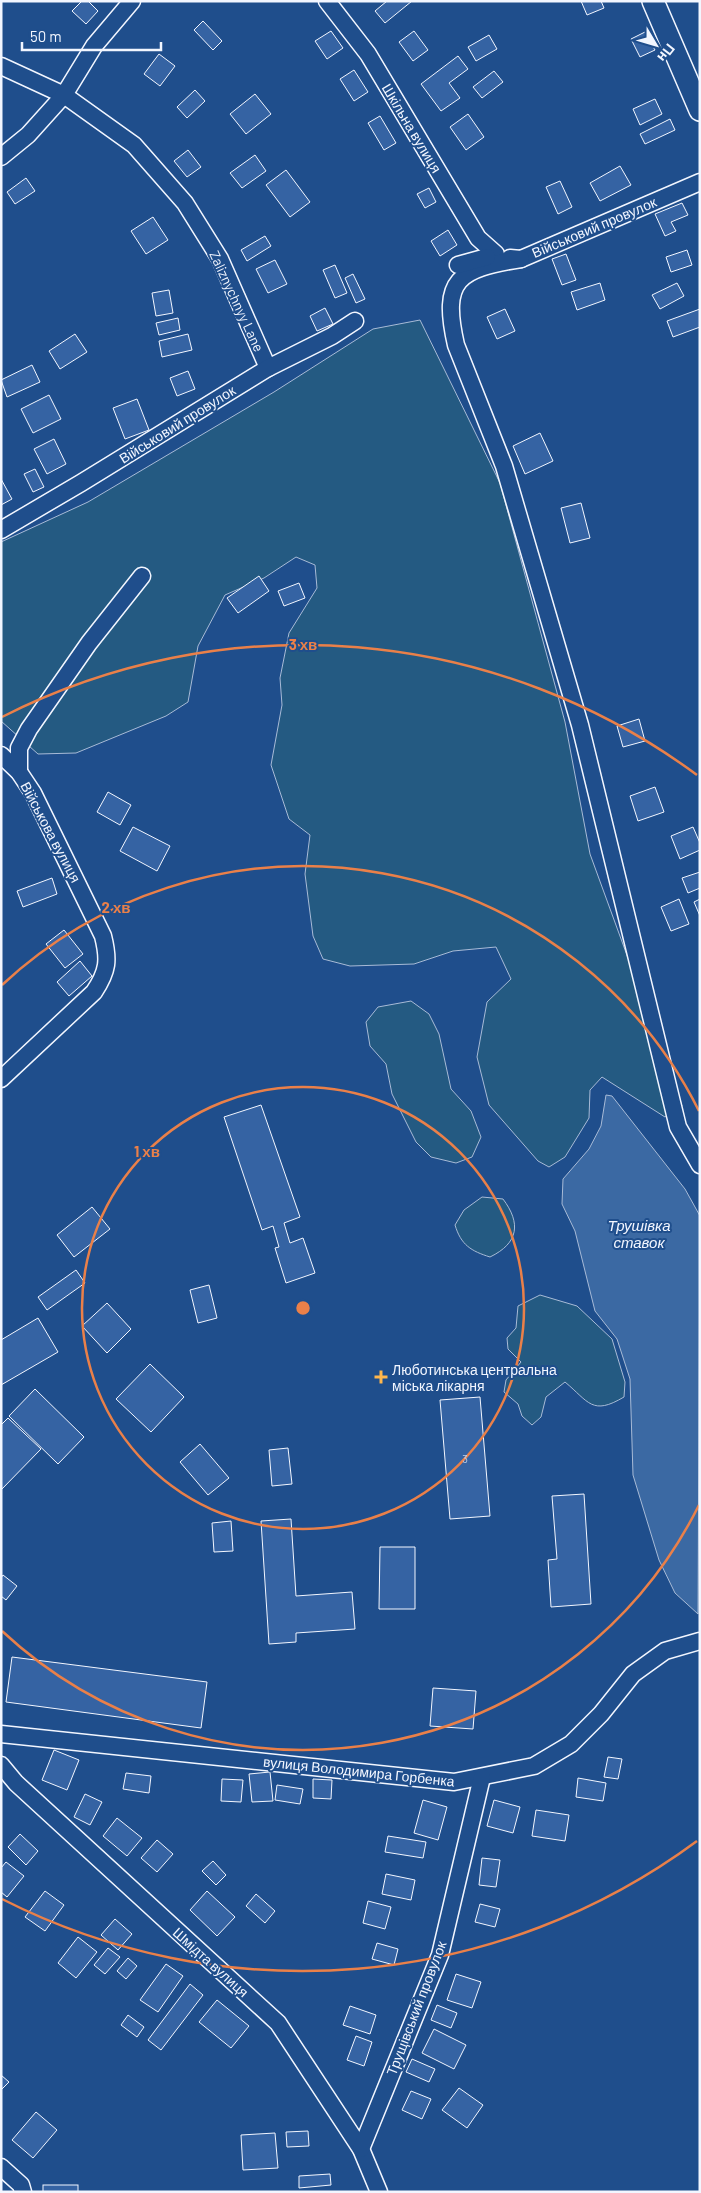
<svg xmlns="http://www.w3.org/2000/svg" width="701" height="2193" font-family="Barlow,sans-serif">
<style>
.green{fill:#245a82;stroke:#a8bbd7}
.water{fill:#3b69a3;stroke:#a8bbd7}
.building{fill:#3563a3;stroke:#f2f6ff}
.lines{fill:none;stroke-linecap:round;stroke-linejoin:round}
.minor-casing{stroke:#f2f6ff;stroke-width:19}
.tertiary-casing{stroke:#f2f6ff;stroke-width:24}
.minor{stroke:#1f4e8c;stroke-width:16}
.tertiary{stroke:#1f4e8c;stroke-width:21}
.ring{fill:none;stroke:#ea8049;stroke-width:2.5}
.poi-dot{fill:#ffb74d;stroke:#1f4e8c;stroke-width:2}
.labels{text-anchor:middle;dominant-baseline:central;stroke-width:4;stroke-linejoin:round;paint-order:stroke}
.number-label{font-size:11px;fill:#c3d1e8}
.street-label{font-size:14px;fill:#f2f6ff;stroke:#1f4e8c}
.poi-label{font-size:14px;fill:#f2f6ff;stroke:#1f4e8c;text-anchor:start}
.water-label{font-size:15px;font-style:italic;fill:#f2f6ff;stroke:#1f4e8c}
.centre{fill:#ea8049;stroke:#1f4e8c;stroke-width:2.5}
.ring-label{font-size:15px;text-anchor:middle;font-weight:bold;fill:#ea8049;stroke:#1f4e8c;stroke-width:4;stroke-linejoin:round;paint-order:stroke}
</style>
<rect width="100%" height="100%" fill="#1f4e8c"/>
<g class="green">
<polygon points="420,320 500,483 565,722 590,854 682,1106 665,1117 602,1077 590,1090 589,1118 565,1157 549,1167 538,1161 489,1105 477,1057 487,1002 511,979 496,947 453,951 414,964 350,966 323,959 313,936 305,874 310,835 289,819 271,765 282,705 280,678 289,633 317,588 315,565 296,557 264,578 225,595 198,646 188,702 166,716 76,753 38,754 1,721 1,542 88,502 274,392 373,329"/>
<polygon points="411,1001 429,1014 439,1034 451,1089 471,1111 481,1137 472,1157 456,1163 431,1157 416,1142 392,1094 386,1064 370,1046 366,1022 378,1007"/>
<path d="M482,1197L503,1199C521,1223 519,1243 490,1257C471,1251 461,1245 455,1225L464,1210Z"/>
<path d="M540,1295L577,1306L612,1339L625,1382L624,1397C592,1416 589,1402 565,1382L546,1397L541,1417L532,1425L522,1416L518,1404L504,1392L506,1380L521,1362L508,1349L507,1338L516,1328L518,1306Z"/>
</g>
<polygon class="water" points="606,1095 612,1096 685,1189 700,1216 698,1614 675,1593 659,1560 633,1475 630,1379 617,1339 595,1311 575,1231 562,1204 563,1179 589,1149 601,1126"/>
<g class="building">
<polygon points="82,1 88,1 98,11 86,24 72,11"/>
<polygon points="387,1 412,1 385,23 375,11"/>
<polygon points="581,1 601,1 604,8 587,15"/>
<polygon points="203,21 222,41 213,50 194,30"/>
<polygon points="331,31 343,48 327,59 315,41"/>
<polygon points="414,31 428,50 413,61 399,42"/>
<polygon points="645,32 655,50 640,57 631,39"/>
<polygon points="489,35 497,49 476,61 468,47"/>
<polygon points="159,54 175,66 160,86 144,74"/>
<polygon points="458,56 468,69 449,83 460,98 441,111 421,84"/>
<polygon points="354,70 368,92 354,101 340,79"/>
<polygon points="494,71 503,82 482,98 473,87"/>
<polygon points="195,90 205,101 187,118 177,107"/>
<polygon points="255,94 271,114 246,134 230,114"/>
<polygon points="655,99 662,114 640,125 633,109"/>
<polygon points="468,114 484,137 466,150 450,127"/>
<polygon points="380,116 396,143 384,150 368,123"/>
<polygon points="670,119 675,130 645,144 640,134"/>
<polygon points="188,150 201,167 187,177 174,161"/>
<polygon points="255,155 266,171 242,188 230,173"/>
<polygon points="620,166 631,185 600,201 590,183"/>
<polygon points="286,170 310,202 290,217 266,185"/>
<polygon points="26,178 35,191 15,204 7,192"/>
<polygon points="560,181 572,207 558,214 546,187"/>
<polygon points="429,188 436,202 425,208 417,194"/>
<polygon points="682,203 688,215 671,222 676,231 665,236 655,214"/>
<polygon points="153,217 168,240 146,254 131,231"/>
<polygon points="448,230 457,245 440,256 431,241"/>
<polygon points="265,236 271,246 247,261 241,250"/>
<polygon points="687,250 692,265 671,272 666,257"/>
<polygon points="566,254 576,280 562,285 552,259"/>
<polygon points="275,260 287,284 268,293 256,269"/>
<polygon points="335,265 347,293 335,298 323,270"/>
<polygon points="353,274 365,299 356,303 345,278"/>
<polygon points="600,283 605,300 577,310 571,292"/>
<polygon points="677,283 684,296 660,309 652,295"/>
<polygon points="169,290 173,313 156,316 152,293"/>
<polygon points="325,308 333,324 317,331 310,316"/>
<polygon points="505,309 515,331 497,339 487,317"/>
<polygon points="700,309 700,327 673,337 667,321"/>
<polygon points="178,318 180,330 159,335 156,323"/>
<polygon points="75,334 87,352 60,369 49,351"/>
<polygon points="188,334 192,350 162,357 159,341"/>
<polygon points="32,365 40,382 7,397 1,380"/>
<polygon points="188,371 195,389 177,396 170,378"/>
<polygon points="49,395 61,419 33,433 21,409"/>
<polygon points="137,399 149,430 125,439 113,408"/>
<polygon points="540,433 553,461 525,474 513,446"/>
<polygon points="54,439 66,464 47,474 34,449"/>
<polygon points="35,469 44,487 33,492 24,474"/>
<polygon points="1,479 12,499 1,505"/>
<polygon points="581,503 590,538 570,543 561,508"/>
<polygon points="259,576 269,591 238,613 227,598"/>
<polygon points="299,583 305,598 284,606 278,591"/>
<polygon points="639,719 645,741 623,747 617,726"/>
<polygon points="655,787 664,812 638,821 630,796"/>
<polygon points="108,792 131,805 120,825 97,812"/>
<polygon points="133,827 170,846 157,871 120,851"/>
<polygon points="693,827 700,843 700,850 680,859 671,836"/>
<polygon points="700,872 700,888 688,893 682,878"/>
<polygon points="52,878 57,894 23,907 17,891"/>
<polygon points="679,899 689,924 671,931 661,907"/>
<polygon points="700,899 700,916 694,902"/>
<polygon points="64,930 83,954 65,968 46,944"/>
<polygon points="80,961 92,976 69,996 57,982"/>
<polygon points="261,1105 300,1217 284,1223 290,1243 303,1238 315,1273 286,1283 275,1248 279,1247 273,1226 262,1230 224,1117"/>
<polygon points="92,1207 110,1229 74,1257 57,1235"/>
<polygon points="76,1270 85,1283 47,1310 38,1297"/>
<polygon points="209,1285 217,1318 198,1323 190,1290"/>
<polygon points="107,1303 131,1329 107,1353 82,1326"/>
<polygon points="38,1318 58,1352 1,1385 1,1340"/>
<polygon points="150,1364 184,1397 151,1432 116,1399"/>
<polygon points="35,1389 84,1437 58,1464 9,1416"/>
<polygon points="480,1397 490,1516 450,1519 440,1400"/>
<polygon points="8,1418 41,1449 1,1490 1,1425"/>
<polygon points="200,1444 229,1478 208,1495 180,1462"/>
<polygon points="288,1448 292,1484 272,1486 269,1450"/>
<polygon points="584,1494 591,1604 551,1607 548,1560 557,1559 552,1496"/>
<polygon points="291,1519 296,1596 352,1592 355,1629 296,1633 296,1642 269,1644 261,1521"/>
<polygon points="231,1521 233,1551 214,1552 212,1523"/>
<polygon points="380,1547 415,1547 415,1609 379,1609"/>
<polygon points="3,1575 17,1586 6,1600 1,1596 1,1578"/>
<polygon points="12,1657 207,1682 201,1728 6,1702"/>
<polygon points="433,1688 476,1691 473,1729 430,1726"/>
<polygon points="54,1750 79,1760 67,1790 42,1780"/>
<polygon points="608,1757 622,1759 618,1779 604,1777"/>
<polygon points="270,1772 273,1801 252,1802 249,1774"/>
<polygon points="126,1773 151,1776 149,1793 123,1789"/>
<polygon points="578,1778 606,1783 603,1801 576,1797"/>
<polygon points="222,1779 243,1780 241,1802 221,1801"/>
<polygon points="313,1779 332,1780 331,1799 313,1798"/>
<polygon points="277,1785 303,1789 300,1804 275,1800"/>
<polygon points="85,1794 102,1802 90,1825 74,1817"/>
<polygon points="423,1800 447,1807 438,1840 414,1833"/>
<polygon points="494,1800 520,1807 513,1833 487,1826"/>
<polygon points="536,1810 569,1815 565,1841 532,1836"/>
<polygon points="117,1818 142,1838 127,1856 103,1836"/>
<polygon points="20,1834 38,1851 26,1865 8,1847"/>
<polygon points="388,1836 426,1842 423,1858 385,1852"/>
<polygon points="157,1840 173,1854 157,1872 141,1858"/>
<polygon points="482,1858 500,1860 496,1887 479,1885"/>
<polygon points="213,1861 226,1875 216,1885 202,1871"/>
<polygon points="6,1862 24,1876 7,1897 1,1892 1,1868"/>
<polygon points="386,1874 415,1880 411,1900 382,1894"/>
<polygon points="45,1891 64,1905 45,1931 25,1917"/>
<polygon points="207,1891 235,1917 217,1936 190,1910"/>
<polygon points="256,1894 275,1911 265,1923 246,1906"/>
<polygon points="368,1901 391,1907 385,1929 363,1923"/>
<polygon points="480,1904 500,1909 495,1927 475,1922"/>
<polygon points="115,1919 132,1934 118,1950 101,1935"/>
<polygon points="78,1937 97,1952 76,1978 58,1963"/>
<polygon points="377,1943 398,1949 394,1965 372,1959"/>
<polygon points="108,1948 120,1957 105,1974 94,1965"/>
<polygon points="128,1958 137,1966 126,1979 117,1971"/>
<polygon points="166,1964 183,1976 158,2012 140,2000"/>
<polygon points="456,1974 481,1982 472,2008 447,2000"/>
<polygon points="190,1984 203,1995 161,2050 148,2040"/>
<polygon points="217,2000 249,2026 231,2048 199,2022"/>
<polygon points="437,2005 457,2013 451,2028 431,2020"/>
<polygon points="350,2006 376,2015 370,2034 343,2025"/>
<polygon points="128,2015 144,2027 137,2037 121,2025"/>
<polygon points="434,2029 466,2045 454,2069 422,2053"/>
<polygon points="356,2036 372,2042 364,2066 347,2060"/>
<polygon points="412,2059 435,2069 429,2082 406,2072"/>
<polygon points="1,2075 9,2082 1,2090"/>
<polygon points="459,2088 483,2105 467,2128 442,2110"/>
<polygon points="411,2091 431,2099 422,2119 402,2110"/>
<polygon points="36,2112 57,2130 33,2158 12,2140"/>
<polygon points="308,2131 309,2146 287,2147 286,2132"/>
<polygon points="275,2133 278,2168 243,2170 241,2135"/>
<polygon points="330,2174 331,2185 299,2188 299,2176"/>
<rect x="43" y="2185" width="35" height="7"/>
</g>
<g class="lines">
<g class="minor-casing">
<g id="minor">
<polyline points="327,1 368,54 478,238 496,254"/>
<polyline points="1,66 64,95 134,145 185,203 220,259 268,368"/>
<polyline points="1,157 28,135 64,95 94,46 132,1"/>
<polyline points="510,258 521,259 700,182"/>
<path d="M521,259C458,269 441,279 456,345L504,466L580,725L678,1127L700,1165"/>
<polyline points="458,265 487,257"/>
<polyline points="1,530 81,483 268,368 332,336 355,321"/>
<path d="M1,755L19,772L33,793L103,936C109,960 108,971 94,992L1,1079"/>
<polyline points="19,772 19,748 29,729 89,643 142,576"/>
<polyline points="1,1734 454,1782 534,1766 571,1744 601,1714 633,1674 665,1651 700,1641"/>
<polyline points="1,1765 16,1783 278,2023 361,2149 379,2192"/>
<polyline points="361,2149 440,1955 482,1777"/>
<polyline points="1,2167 21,2185 23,2192"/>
</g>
</g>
<g class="tertiary-casing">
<polyline id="tertiary" points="653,1 700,110"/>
</g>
<use href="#minor" class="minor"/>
<use href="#tertiary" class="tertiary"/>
</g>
<g class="ring">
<circle cx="303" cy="1308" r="221"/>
<path d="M699 1505A442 442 0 0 1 2 1631M2 985A442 442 0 0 1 699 1111"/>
<path d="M697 1841A663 663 0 0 1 2 1899M2 717A663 663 0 0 1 697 775"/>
</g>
<path class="poi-dot" d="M378.5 1369.5h5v5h5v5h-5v5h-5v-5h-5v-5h5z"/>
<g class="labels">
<g class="number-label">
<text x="465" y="1458">3</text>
</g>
<g class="street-label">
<text transform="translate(412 128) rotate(59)">Шкільна вулиця</text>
<text transform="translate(594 227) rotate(-23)">Військовий провулок</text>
<text transform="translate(237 301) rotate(65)">Zaliznychnyy Lane</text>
<text transform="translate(177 424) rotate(-32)">Військовий провулок</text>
<text transform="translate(51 832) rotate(62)">Військова вулиця</text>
<text transform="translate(359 1771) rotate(6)">вулиця Володимира Горбенка</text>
<text transform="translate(211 1962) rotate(42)">Шмідта вулиця</text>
<text transform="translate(416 2008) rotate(-69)">Трущівський провулок</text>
</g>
<g class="poi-label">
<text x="392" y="1369">Люботинська центральна<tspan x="392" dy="16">міська лікарня</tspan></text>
</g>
<g class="water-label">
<text x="639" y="1225">Трушівка<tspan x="639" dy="17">ставок</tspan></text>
</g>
</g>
<circle cx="303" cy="1308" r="8" class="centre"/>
<g class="ring-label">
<text x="303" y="650">3 хв</text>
<text x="116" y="913">2 хв</text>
<text x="147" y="1157">1 хв</text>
</g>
<rect width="701" height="2193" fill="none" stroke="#f2f6ff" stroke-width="5"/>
<g transform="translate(656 45) rotate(128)" stroke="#1f4e8c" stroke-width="4" paint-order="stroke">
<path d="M0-4L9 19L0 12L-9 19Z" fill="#f2f6ff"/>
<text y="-8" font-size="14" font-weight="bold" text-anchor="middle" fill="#f2f6ff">Пн</text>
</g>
<path d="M22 42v8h139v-8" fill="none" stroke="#f2f6ff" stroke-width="2.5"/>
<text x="30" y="42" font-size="15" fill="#f2f6ff" stroke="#1f4e8c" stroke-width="4" paint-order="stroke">50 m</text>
</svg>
